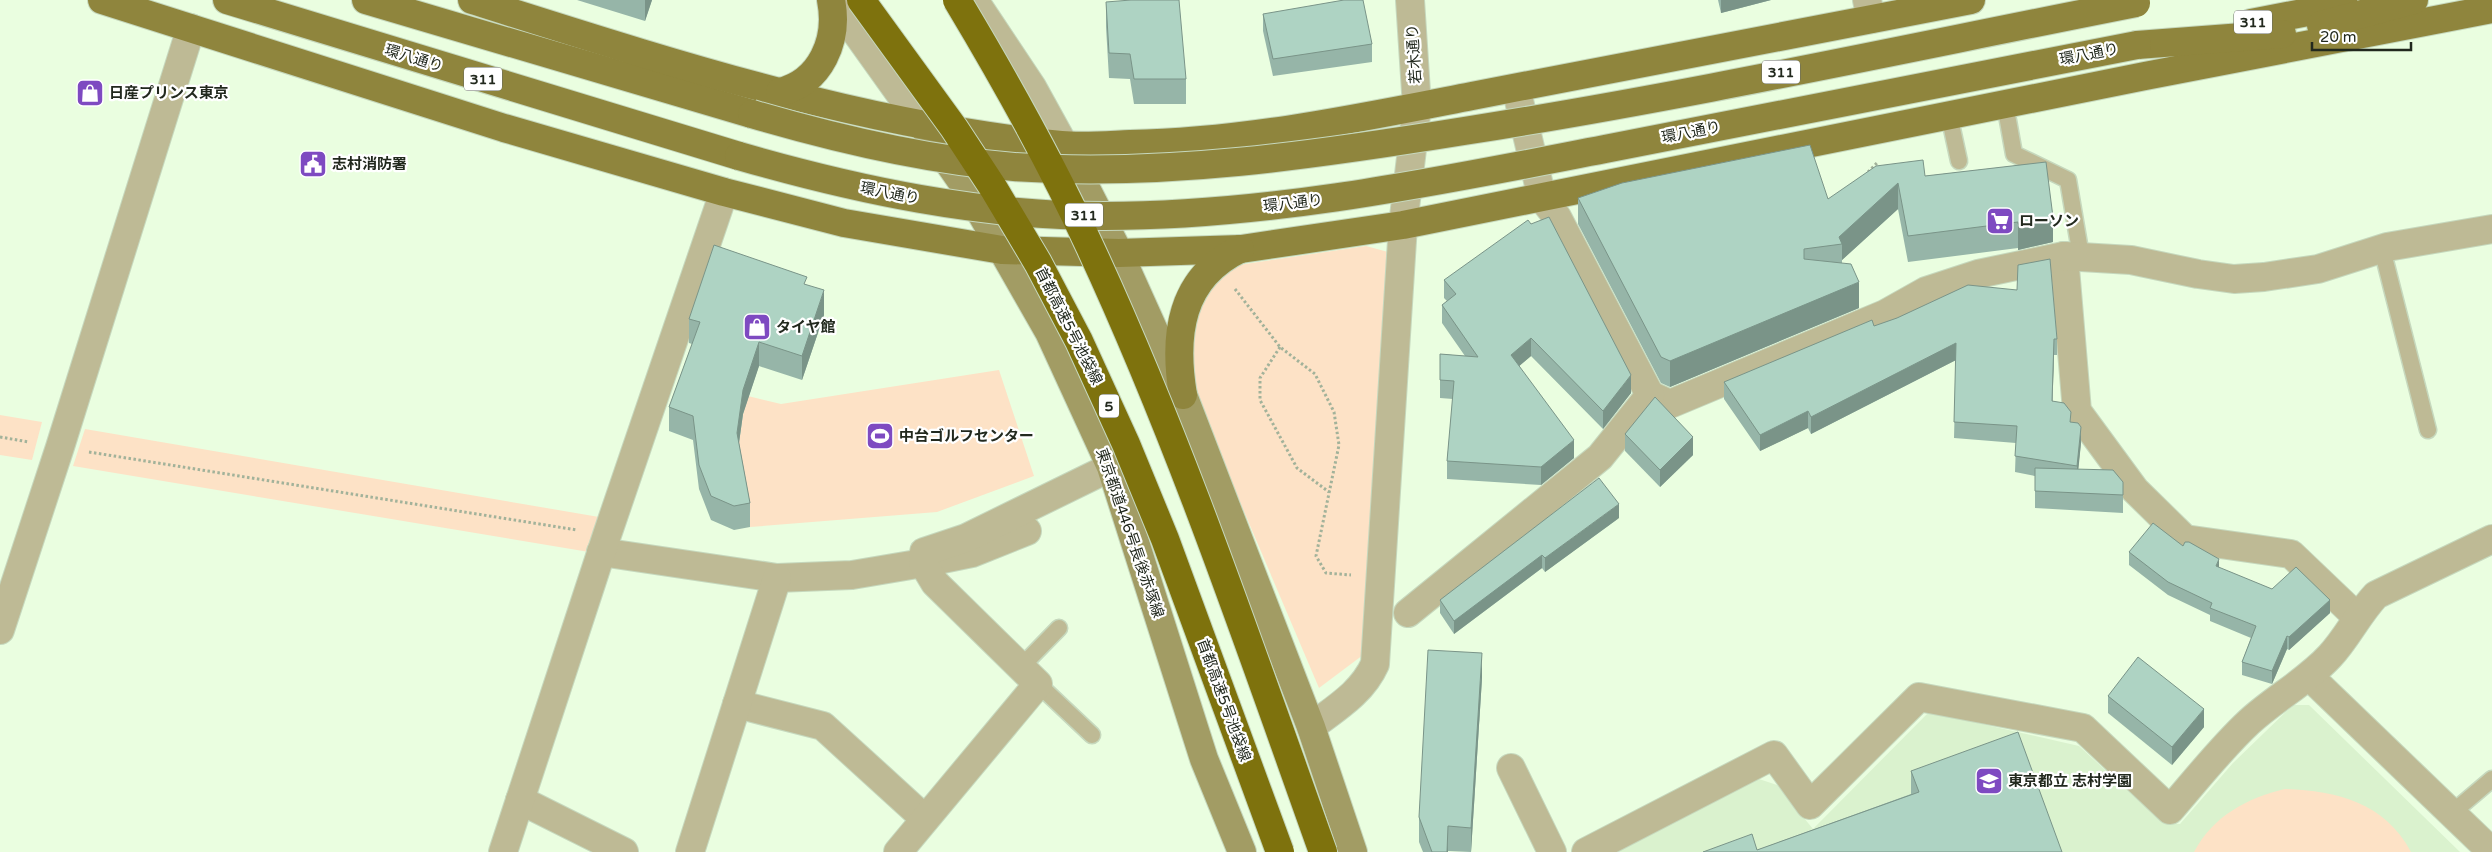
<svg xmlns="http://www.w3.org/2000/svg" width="2492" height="852" font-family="'Varela Round','Noto Sans JP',sans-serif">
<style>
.built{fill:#daf2ce}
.green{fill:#fde2c6}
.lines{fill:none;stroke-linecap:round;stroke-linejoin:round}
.service-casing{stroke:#c6d8bd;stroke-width:19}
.minor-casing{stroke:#c6d8bd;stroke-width:30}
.tertiary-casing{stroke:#c6d8bd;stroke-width:30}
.secondary-casing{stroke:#c6d8bd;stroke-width:30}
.primary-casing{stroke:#c6d8bd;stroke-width:30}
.path{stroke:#a2b29a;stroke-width:3;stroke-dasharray:2.5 2.5;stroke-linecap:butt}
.service{stroke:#beba95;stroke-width:16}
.minor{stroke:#beba95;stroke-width:28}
.tertiary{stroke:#beba95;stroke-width:28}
.secondary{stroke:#a29c64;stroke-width:28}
.primary{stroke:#8f853d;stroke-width:28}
.primary-bridge-casing{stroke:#c6d8bd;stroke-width:30;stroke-linecap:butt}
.motorway-bridge-casing{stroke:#c6d8bd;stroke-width:30;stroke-linecap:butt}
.primary-bridge{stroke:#8f853d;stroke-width:28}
.motorway-bridge{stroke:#7e720d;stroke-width:28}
.wall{fill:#96b5a8}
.shaded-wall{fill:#7a9488}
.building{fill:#aed3c3;stroke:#7a9488}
.labels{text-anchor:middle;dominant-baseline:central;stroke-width:4.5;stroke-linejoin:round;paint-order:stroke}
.shield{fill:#fff;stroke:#646962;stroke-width:1}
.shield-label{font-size:14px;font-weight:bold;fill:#22291e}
.street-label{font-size:15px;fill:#22291e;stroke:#fff}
.poi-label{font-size:15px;font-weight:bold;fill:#22291e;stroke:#fff;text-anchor:start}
</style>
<rect width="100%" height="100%" fill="#eafee0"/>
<polygon class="built" points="2293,705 2309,705 2460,852 1607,852 1756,778 1777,785 1813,829 1929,712 2079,746 2163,823 2180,824 2233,763"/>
<g class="green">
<polygon points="1366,246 1388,252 1367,652 1319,688 1192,389 1188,322 1225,267"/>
<polygon points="999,370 1034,476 937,512 750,527 737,457 743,414 748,396 781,404"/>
<polygon points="0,415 42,422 32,460 0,455"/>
<polygon points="85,429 599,517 589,552 73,466"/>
<path d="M2285,789C2337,791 2384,802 2411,852H2194C2213,816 2247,798 2285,789Z"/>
</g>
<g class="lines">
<g class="service-casing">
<g id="service">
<polyline points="2005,104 2014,154 2068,180 2081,256"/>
<polyline points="1949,115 1959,161"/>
<polyline points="2382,249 2428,430"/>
<polyline points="1021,667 1059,628"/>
<polyline points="1038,684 1092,735"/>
<polyline points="2452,813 2492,779"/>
</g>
</g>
<g class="minor-casing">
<g id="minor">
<polyline points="1867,0 1871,19"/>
<polyline points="2064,256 2077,411 2135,490 2185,539 2291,554 2357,617"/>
<polyline points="1650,395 1670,404 1885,314 1926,291 1978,274 2064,256 2131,260 2198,274 2234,279 2264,277 2318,269 2387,247 2492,229"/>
<polyline points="601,552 777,578 852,575 923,563 972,553 1027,531"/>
<polyline points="1408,613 1600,457 1650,395 1557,217 1542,198 1516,88"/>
<polyline points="0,630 60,447 191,28"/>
<polyline points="2309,676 2492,852"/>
<polyline points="737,704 823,726 925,819"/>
<polyline points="1511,768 1552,852"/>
<polyline points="520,800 624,852"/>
<polyline points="503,852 607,535 724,192"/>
<polyline points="690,852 777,578"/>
<polyline points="898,852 1038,684 935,583 923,563 924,552 966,538 1111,467"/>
<path d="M1586,852L1774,755L1810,805L1919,697L2083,728L2170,810C2196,780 2221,748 2249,722C2275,698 2306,682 2330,656C2347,638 2358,614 2376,595L2492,539"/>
</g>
</g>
<g class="tertiary-casing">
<g id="tertiary">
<polyline points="833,0 923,126"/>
<polyline points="974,0 1032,87 1064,145"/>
<path d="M1311,727C1336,708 1362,693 1375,664L1403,225L1417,107L1410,0"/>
</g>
</g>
<g class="secondary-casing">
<g id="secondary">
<polyline points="923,126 969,192 1049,332 1111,467 1204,759 1242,852"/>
<polyline points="1066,149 1119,253 1183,395 1311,727 1353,852"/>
</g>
</g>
<g class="primary-casing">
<g id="primary">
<polyline points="102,0 504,128 724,192 844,223 1002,250 1119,253 1241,249 1403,225 2145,76 2492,9"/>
<polyline points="227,0 739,156"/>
<polyline points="366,0 752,114"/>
<path d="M472,0C665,61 859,125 1061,145C1084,147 1107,145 1130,144C1245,142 1359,118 1472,96C1638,64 1804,32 1971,0"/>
<polyline points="2251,23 2344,5"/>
<polyline points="2321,25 2414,0"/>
<polyline points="2137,45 2282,34"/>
<path d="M780,92C821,82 839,40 831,0"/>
<path d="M1183,395C1173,335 1180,278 1240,249"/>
</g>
</g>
<g class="path">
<polyline points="1868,172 1877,163"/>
<polyline points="1235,289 1280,347 1315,374 1334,412 1339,445 1316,556 1326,573 1351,575"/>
<polyline points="1280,347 1260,378 1260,400 1297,468 1329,492"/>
<polyline points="0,437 29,442"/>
<polyline points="89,452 577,530"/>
</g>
<use href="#service" class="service"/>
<use href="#minor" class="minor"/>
<use href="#tertiary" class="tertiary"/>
<use href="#secondary" class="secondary"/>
<use href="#primary" class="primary"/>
<g class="primary-bridge-casing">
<g id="primary-bridge">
<path d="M752,114C837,139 925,160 1014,167C1166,177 1315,155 1464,131C1689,96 1912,47 2136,3"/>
<path d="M739,156C857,190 980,216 1104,216C1273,216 1439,181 1605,149C1782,114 1959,79 2137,45"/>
</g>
</g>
<g class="motorway-bridge-casing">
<g id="motorway-bridge">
<polyline points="861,0 954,128 994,189 1038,263 1079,341 1126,444 1165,539 1280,852"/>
<path d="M957,0C1005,80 1051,162 1090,247C1181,443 1250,648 1323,852"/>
</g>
</g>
<use href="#primary-bridge" class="primary-bridge"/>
<use href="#motorway-bridge" class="motorway-bridge"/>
</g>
<g class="wall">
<polygon points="577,0 652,0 645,21"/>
<polygon points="1718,0 1771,0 1721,13"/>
<polygon points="1106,2 1186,79 1186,104 1134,104 1130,79 1109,78 1106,27"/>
<polygon points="1263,14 1372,44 1372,62 1273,76 1263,31"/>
<polygon points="2046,162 2053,242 2018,250 2018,248 1908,262 1898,209 1842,260 1842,263 1859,308 1670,387 1661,383 1578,224 1578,198 1828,199 1925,176"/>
<polygon points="1444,280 1631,393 1603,429 1531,356 1519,366 1574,458 1541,485 1447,479 1447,461 1453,399 1440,398 1440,354 1465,356 1442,323 1442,305 1447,301 1444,298"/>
<polygon points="807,285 824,315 802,380 759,366 743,414 739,443 750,503 750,527 734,530 711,520 699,489 693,440 669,431 669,407 692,344 689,343 689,319"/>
<polygon points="1874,326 2057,339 2057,355 2054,355 2052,401 2071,422 2081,443 2078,469 2123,482 2123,513 2035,508 2035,476 2015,472 2016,443 1954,438 1956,360 1811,434 1808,428 1760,451 1724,399 1724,382"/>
<polygon points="1625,434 1693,455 1660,487 1625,451"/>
<polygon points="1619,518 1545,572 1542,568 1454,634 1440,613 1440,600"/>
<polygon points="2183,546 2219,568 2330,613 2289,650 2287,649 2272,684 2242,675 2242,662 2251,638 2210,621 2210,615 2168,595 2129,565 2129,552"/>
<polygon points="1482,678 1471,852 1448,851 1448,852 1423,852 1419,842 1419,817"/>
<polygon points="2108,696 2204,727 2172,765 2108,713"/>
<polygon points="1911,771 2062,852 1757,850 1911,794"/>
</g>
<g class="shaded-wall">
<polygon points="645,0 652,0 645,21"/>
<polygon points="1721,0 1771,0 1721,13"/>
<polygon points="1898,183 1898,209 1842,260 1842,244 1839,237"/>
<polygon points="2053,217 2053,242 2018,250 2018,224"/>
<polygon points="1859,282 1859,308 1670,387 1670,361"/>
<polygon points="824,290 824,315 802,380 802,356"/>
<polygon points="1531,338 1531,356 1511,373 1511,355"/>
<polygon points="2054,339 2054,355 2052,418 2052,401"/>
<polygon points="759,342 759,366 743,414 737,457 737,433 743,390"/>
<polygon points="1956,343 1956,360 1811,434 1811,417"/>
<polygon points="1631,375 1631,393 1603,429 1603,411"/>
<polygon points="1808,411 1808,428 1760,451 1760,435"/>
<polygon points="2081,427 2081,443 2077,483 2077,466"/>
<polygon points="1693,437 1693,455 1660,487 1660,470"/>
<polygon points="1574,440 1574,458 1541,485 1541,467"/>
<polygon points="1619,504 1619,518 1545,572 1545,558"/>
<polygon points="1542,555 1542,568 1454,634 1454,621"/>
<polygon points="2219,559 2219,572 2216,566"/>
<polygon points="2330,600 2330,613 2289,650 2289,637"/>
<polygon points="2287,636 2287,649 2272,684 2272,671"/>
<polygon points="1482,653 1482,678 1471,852 1471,828"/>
<polygon points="2204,709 2204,727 2172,765 2172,747"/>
<polygon points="1448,826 1448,852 1447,852"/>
</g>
<g class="building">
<polygon points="1131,0 1179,0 1186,79 1134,79 1130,54 1109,53 1106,2"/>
<polygon points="1344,0 1363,0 1372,44 1273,59 1263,14"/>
<polygon points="1810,145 1828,199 1876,166 1923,160 1925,176 2046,162 2053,217 2018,224 2018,222 1908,236 1898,183 1839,237 1842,244 1804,249 1804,259 1851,264 1859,282 1670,361 1661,357 1578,198 1622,183"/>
<polygon points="1549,217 1631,375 1603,411 1531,338 1511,355 1574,440 1541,467 1447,461 1454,381 1440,380 1440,354 1478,357 1442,305 1456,294 1444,280 1528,220 1531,224"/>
<polygon points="714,245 807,277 804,284 824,290 802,356 759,342 743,390 737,433 750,503 734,506 711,496 699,465 693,416 669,407 700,322 689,319"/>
<polygon points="2050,259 2057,339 2054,339 2052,401 2064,403 2071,412 2070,422 2078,423 2081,427 2077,466 2015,456 2017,426 1954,422 1956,343 1811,417 1808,411 1760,435 1724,382 1872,320 1874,326 1897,318 1968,285 2017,290 2018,265"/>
<polygon points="1655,397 1693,437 1660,470 1625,434"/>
<polygon points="2035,468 2113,470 2123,482 2123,495 2035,491"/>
<polygon points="1599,478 1619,504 1545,558 1542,555 1454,621 1440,600"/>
<polygon points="2153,523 2183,546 2185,542 2189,542 2219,559 2216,566 2272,589 2296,567 2330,600 2289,637 2287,636 2272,671 2242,662 2256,626 2210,608 2212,603 2168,582 2129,552"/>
<polygon points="1428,650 1482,653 1471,828 1448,826 1447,852 1432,852 1419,817"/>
<polygon points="2138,657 2204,709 2172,747 2108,696"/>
<polygon points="2018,732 2062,852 1703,852 1752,834 1757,850 1919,792 1911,771"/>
</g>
<defs>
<g id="shop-square" transform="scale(1.4375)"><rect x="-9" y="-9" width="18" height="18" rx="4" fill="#7e4ac1" stroke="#fff"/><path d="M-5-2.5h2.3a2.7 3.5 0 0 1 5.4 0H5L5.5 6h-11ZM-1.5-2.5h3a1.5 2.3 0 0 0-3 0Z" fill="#fff"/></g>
<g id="civic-square" transform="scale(1.4375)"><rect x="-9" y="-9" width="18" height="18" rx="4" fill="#7e4ac1" stroke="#fff"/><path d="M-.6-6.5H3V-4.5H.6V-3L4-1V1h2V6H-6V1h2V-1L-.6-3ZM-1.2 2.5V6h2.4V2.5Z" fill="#fff"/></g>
<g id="supermarket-square" transform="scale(1.4375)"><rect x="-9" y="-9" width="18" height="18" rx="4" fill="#7e4ac1" stroke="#fff"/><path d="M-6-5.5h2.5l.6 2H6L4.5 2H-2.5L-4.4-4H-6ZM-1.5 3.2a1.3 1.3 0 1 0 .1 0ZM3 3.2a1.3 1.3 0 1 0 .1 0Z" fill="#fff"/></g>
<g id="stadium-square" transform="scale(1.4375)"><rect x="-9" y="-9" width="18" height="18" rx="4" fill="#7e4ac1" stroke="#fff"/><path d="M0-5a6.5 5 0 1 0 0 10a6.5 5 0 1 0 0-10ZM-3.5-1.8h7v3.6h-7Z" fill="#fff"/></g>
<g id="school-square" transform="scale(1.4375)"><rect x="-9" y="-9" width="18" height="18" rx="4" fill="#7e4ac1" stroke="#fff"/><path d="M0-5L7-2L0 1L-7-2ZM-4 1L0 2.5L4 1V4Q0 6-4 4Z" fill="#fff"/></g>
</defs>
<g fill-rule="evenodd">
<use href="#shop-square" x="90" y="93"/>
<use href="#civic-square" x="313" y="164"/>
<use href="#supermarket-square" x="2000" y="221"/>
<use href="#shop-square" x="757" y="327"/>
<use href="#stadium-square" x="880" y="436"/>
<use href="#school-square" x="1989" y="781"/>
</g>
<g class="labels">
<g class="shield">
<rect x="2234" y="10.5" width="38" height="23" rx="4"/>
<rect x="1762" y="60.5" width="38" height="23" rx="4"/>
<rect x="464" y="67.5" width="38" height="23" rx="4"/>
<rect x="1065" y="203.5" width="38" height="23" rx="4"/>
<rect x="1099" y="394.5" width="20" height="23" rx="4"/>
</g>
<g class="shield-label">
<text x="2253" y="22">311</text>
<text x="1781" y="72">311</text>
<text x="483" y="79">311</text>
<text x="1084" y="215">311</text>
<text x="1109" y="406">5</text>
</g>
<g class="street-label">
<text transform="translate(1414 54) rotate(-94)">若木通り</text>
<text transform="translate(2089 54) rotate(-11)">環八通り</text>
<text transform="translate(414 58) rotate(17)">環八通り</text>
<text transform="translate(1691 132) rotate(-11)">環八通り</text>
<text transform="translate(890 193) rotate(11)">環八通り</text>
<text transform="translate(1293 203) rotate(-7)">環八通り</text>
<text transform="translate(1069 326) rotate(63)">首都高速5号池袋線</text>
<text transform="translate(1130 533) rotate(71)">東京都道446号長後赤塚線</text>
<text transform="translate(1224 700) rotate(70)">首都高速5号池袋線</text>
</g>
<g class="poi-label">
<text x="109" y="93">日産プリンス東京</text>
<text x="332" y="164">志村消防署</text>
<text x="2019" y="221">ローソン</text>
<text x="776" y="327">タイヤ館</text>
<text x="899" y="436">中台ゴルフセンター</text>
<text x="2008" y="781">東京都立 志村学園</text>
</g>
</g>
<path d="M2312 42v8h99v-8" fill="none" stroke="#22291e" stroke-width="2.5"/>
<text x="2320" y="42" font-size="15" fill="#22291e" stroke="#ffffff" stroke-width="4" paint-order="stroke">20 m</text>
</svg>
